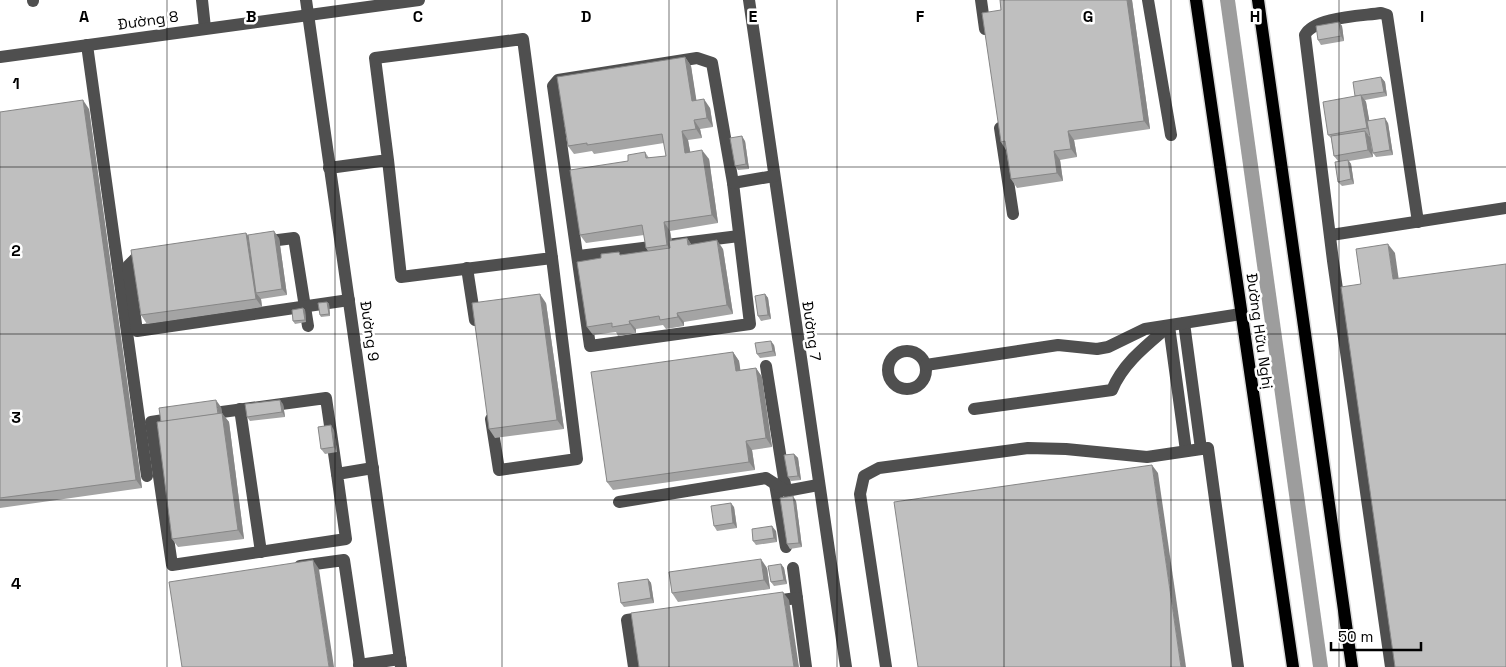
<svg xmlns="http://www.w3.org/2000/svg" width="1506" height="667" font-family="'Space Grotesk',sans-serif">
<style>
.water{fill:#9d9d9d}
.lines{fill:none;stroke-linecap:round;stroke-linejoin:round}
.major-casing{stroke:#dbdbdb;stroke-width:15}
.minor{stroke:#4f4f4f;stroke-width:12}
.major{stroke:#000;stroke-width:12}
.wall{fill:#a4a4a4}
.shaded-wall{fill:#868686}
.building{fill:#bfbfbf;stroke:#868686}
.grid{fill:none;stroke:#000;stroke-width:1;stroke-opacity:0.55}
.labels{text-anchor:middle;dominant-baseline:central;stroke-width:5;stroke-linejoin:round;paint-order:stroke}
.street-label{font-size:15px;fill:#000;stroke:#fff}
.grid-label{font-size:16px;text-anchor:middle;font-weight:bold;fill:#000;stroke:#fff;stroke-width:5;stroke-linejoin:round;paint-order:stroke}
</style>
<rect width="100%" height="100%" fill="#fff"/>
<polygon class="water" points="1220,0 1235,0 1328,667 1313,667"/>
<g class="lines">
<g class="major-casing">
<g id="major">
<polyline points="1196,0 1293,667"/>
<polyline points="1258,0 1352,667"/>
</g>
</g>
<g class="minor">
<polyline points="33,0 33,1"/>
<polyline points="202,0 205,28"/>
<polyline points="306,0 401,667"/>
<polyline points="749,0 846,667"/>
<polyline points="981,0 985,29"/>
<polyline points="1148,0 1171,135"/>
<polyline points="87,45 147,476"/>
<polyline points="0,57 419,0"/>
<polygon points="697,58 712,63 733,183 750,324 590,346 553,86 558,80"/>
<polyline points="1000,128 1013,214"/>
<polyline points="329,168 388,160 401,277 552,258 523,39 375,58 388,160"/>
<polyline points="733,183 774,176"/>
<polyline points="1331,235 1506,208"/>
<polyline points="262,242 294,238 308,326"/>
<polyline points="579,256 739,236"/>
<polyline points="148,257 135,259 128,266 137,331 349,300"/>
<polyline points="467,268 475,320"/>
<polyline points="1184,323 1201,449"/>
<polyline points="1169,326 1186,451"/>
<circle cx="907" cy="370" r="19"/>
<polyline points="926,365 1058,345 1097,349 1108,347 1145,329 1241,314"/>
<polyline points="766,366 786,491"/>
<polyline points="240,409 261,552"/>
<path d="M974,409L1112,390C1123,363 1147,345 1169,326"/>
<polyline points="207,414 326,398 337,474"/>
<polyline points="177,418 151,422 172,565 346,539 337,474 373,468"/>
<polyline points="491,419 499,470 577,459 552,258"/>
<polyline points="775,484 786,547"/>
<polyline points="619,502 766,478 786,491 818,485"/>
<polyline points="300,566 344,560 360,667"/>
<polyline points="793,568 806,667"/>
<polyline points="774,601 797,598"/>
<polyline points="359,665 400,659"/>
<polyline points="634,667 627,620 647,617"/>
<polyline points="886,667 860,494 864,476 879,468 1028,448 1066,449 1147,457 1208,448 1238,667"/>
<path d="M1391,667L1333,261L1305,35C1314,17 1362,16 1381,13L1387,15L1418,222"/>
</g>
<use href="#major" class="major"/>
</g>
<g class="wall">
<polygon points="1000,0 1132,0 1150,129 1074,140 1077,157 1060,160 1063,181 1017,188 1011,179 1006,150 1001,142 1001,10"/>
<polygon points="1339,22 1342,26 1344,41 1321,45 1318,40"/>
<polygon points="685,57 691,66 696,101 710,108 713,127 700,129 702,138 688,140 690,152 709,159 718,223 670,231 672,241 687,238 691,244 723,249 733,314 684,322 684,326 666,329 663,325 636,329 636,333 618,336 616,332 593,335 587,327 621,255 648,251 646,248 644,235 586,243 580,235 628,161 645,152 649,158 666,156 664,143 594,154 592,151 574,154 568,146"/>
<polygon points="1381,77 1385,82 1387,96 1365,100 1366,102 1369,121 1388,123 1393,155 1376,157 1373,153 1370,135 1368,135 1370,137 1373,157 1349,161 1351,164 1354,184 1342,186 1338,182 1338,161 1334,156 1331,138 1328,135 1355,96"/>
<polygon points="89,109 142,488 0,508 0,112"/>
<polygon points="745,141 749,169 738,170 735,166"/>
<polygon points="246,233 248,235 279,238 287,295 261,299 262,307 147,324 141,315"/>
<polygon points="765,294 768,298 771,319 761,321 758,316"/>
<polygon points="327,302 329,304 330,316 321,317 320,315"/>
<polygon points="546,303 564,429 495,438 489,429"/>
<polygon points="303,308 305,310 306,322 295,324 293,321"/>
<polygon points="774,345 776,356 760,358 757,354"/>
<polygon points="733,352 739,361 740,370 756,368 762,377 772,447 752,450 755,470 613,490 607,482"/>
<polygon points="283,404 285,417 250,421 247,417"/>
<polygon points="221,407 222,414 229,422 244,539 178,547 172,539 161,422"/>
<polygon points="334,430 337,452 325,454 321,449"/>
<polygon points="794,454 798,458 801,480 791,481 788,477"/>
<polygon points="796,501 802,547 790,549 787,544"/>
<polygon points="734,507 737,528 717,531 714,526"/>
<polygon points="776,531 777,542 756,545 753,541"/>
<polygon points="781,564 784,568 787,584 774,586 771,582"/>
<polygon points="767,568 770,589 678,602 672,593"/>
<polygon points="648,579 651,583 654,603 624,607 621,603"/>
</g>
<g class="shaded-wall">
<polygon points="1127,0 1132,0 1150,129 1144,121"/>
<polygon points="1339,22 1342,26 1344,41 1341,36"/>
<polygon points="685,57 691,66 698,110 692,101"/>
<polygon points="1381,77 1385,82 1387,96 1384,92"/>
<polygon points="1361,95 1366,102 1372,135 1367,128"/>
<polygon points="704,99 710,108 713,127 707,118"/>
<polygon points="83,100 89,109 142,488 136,480"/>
<polygon points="1385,118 1388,123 1393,155 1390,150"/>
<polygon points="694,120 700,129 702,138 696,129"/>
<polygon points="682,131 688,140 692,161 685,153"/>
<polygon points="1068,131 1074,140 1077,157 1071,149"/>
<polygon points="1365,131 1370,137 1373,157 1368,150"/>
<polygon points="742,136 745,141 749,169 746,164"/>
<polygon points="702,150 709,159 718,223 712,215"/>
<polygon points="1054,151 1060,160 1063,181 1057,173"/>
<polygon points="1348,160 1351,164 1354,184 1351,179"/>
<polygon points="664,222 670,231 673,253 667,245"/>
<polygon points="274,231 279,238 287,295 282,289"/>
<polygon points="246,233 252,242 256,293 261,299 262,307 256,299"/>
<polygon points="687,238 693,247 688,245"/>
<polygon points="717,240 723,249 733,314 727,305"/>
<polygon points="1388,244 1395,253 1400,288 1393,279"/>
<polygon points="540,294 546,303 564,429 557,420"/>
<polygon points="765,294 768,298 771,319 768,315"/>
<polygon points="327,302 329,304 330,316 329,314"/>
<polygon points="303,308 305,310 306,322 305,320"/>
<polygon points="677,313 684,322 684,326 678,317"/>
<polygon points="629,321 636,329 636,333 630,324"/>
<polygon points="771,341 774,345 776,356 773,351"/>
<polygon points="733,352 739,361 742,380 736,371"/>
<polygon points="756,368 762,377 772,447 766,438"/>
<polygon points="216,400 221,407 223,423 219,416"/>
<polygon points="280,400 283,404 285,417 282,412"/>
<polygon points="222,413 229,422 244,539 238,530"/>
<polygon points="331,425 334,430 337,452 334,447"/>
<polygon points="746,441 752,450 755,470 749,462"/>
<polygon points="794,454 798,458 801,480 798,476"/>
<polygon points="1152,465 1158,473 1186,667 1181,667"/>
<polygon points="793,496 796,501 802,547 799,543"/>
<polygon points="731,503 734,507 737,528 733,523"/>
<polygon points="772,526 776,531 777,542 774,538"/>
<polygon points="761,559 767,568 770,589 764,580"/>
<polygon points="313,560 319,569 334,667 329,667"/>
<polygon points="781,564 784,568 787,584 784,580"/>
<polygon points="648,579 651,583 654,603 651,598"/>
<polygon points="783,592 789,600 799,667 794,667"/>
</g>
<g class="building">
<polygon points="1000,0 1127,0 1144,121 1068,131 1071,149 1054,151 1057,173 1011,179 1005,141 1001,142 982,13 1001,10"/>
<polygon points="1339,22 1341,36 1318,40 1316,26"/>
<polygon points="685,57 692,101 704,99 707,118 694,120 696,129 682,131 685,153 702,150 712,215 664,222 667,245 646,248 642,225 580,235 570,170 628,161 628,155 645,152 646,158 666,156 662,134 587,145 587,143 568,146 557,77"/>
<polygon points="1381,77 1384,92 1355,96 1353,82"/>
<polygon points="1361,95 1367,128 1328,135 1323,102"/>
<polygon points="83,100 136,480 0,498 0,112"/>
<polygon points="1385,118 1390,150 1373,153 1367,121"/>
<polygon points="1365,131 1368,150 1334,156 1331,136"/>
<polygon points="742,136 746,164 735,166 730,138"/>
<polygon points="1348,160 1351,179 1338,182 1335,162"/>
<polygon points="274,231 282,289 256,293 248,235"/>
<polygon points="246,233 256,299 141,315 131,250"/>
<polygon points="687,238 688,245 717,240 727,305 677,313 678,317 660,320 659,316 629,321 630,324 612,327 612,323 587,327 577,262 601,258 601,254 619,252 620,255 670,248 669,241"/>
<polygon points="1388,244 1393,279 1506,264 1506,667 1395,667 1341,287 1361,284 1356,249"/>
<polygon points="540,294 557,420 489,429 472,303"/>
<polygon points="765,294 768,315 758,316 755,296"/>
<polygon points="327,302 329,314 320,315 318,303"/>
<polygon points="303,308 305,320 293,321 292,310"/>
<polygon points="771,341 773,351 757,354 755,343"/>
<polygon points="733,352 736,371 756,368 766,438 746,441 749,462 607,482 591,372"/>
<polygon points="216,400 218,414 161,422 159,408"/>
<polygon points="280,400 282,412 247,417 245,404"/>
<polygon points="222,413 238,530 172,539 157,422"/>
<polygon points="331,425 334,447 321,449 318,427"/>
<polygon points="794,454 798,476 788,477 784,455"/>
<polygon points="1152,465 1181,667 918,667 894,502"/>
<polygon points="793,496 799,543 787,544 780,498"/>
<polygon points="731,503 733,523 714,526 711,506"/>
<polygon points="772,526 774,538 753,541 752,529"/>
<polygon points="761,559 764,580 672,593 669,572"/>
<polygon points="313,560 329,667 182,667 169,582"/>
<polygon points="781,564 784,580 771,582 768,566"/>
<polygon points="648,579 651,598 621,603 618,583"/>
<polygon points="783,592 794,667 639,667 631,613"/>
</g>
<path class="grid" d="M167,0V667M335,0V667M502,0V667M669,0V667M837,0V667M1004,0V667M1171,0V667M1339,0V667M0,167H1506M0,334H1506M0,500H1506"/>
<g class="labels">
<g class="street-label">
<text transform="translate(148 20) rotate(-8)">Đường 8</text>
<text transform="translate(370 331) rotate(82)">Đường 9</text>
<text transform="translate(812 331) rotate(82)">Đường 7</text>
<text transform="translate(1260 331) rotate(82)">Đường Hữu Nghị</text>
</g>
</g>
<g class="grid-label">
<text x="84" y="22">A</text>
<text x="251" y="22">B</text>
<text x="418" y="22">C</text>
<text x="586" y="22">D</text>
<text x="753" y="22">E</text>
<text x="920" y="22">F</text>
<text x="1088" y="22">G</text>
<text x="1255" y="22">H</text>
<text x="1422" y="22">I</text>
<text x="16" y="89">1</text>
<text x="16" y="256">2</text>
<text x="16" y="423">3</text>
<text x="16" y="589">4</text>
</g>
<path d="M1331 642v8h90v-8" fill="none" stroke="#000000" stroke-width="2.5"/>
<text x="1338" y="642" font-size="15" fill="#000000" stroke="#ffffff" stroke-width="4" paint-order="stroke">50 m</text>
</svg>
